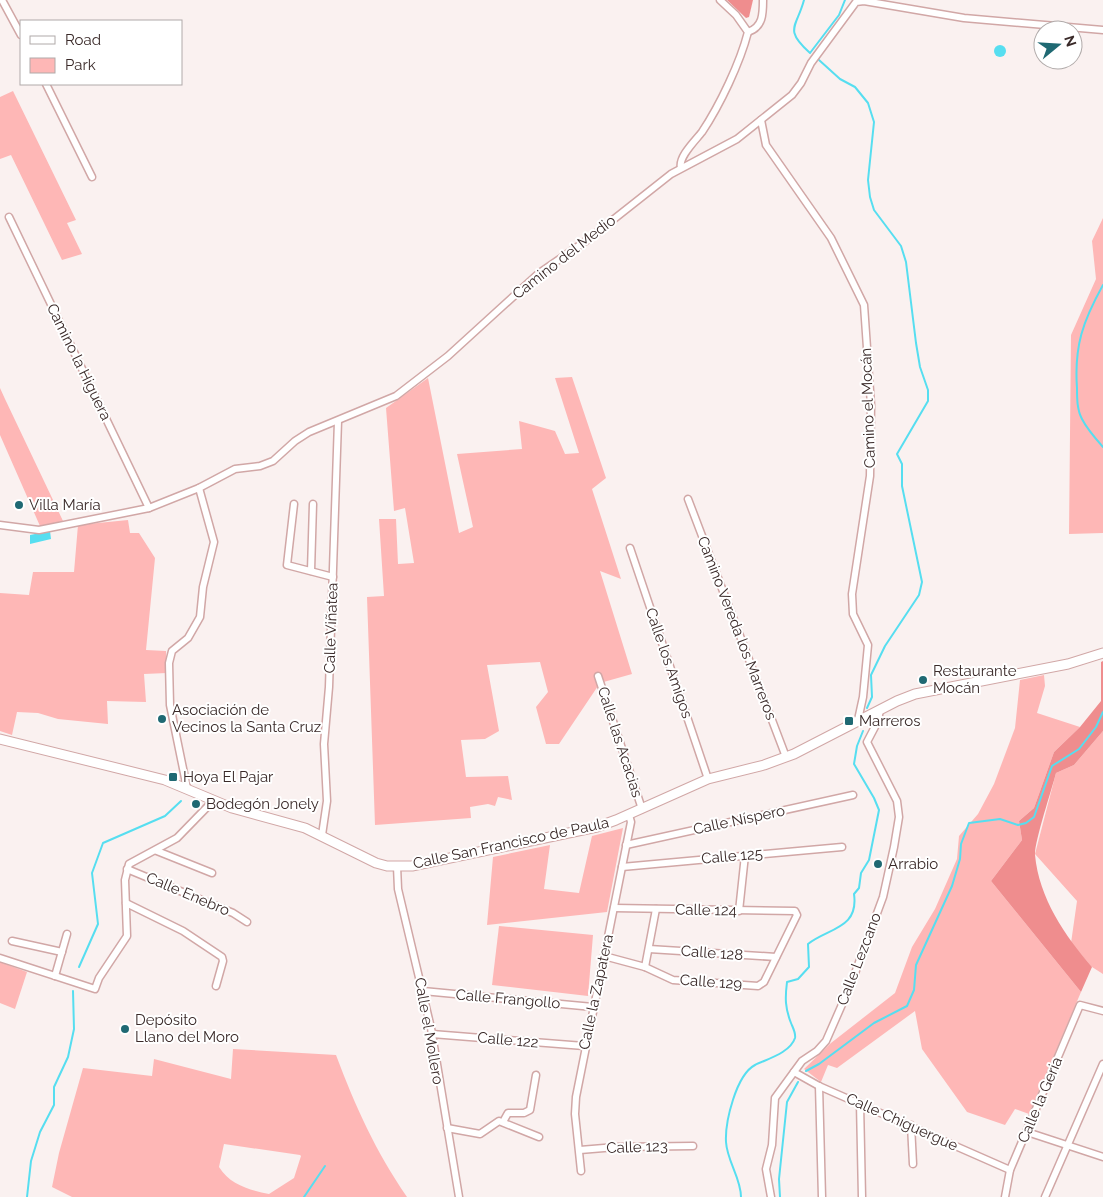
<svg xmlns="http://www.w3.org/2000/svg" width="1103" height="1197" font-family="Raleway,sans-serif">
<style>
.green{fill:#feb7b6;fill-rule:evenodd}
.forest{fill:#ef8d8e}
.water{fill:#56def0}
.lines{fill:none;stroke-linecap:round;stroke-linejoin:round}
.stream{stroke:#56def0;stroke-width:2}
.minor-casing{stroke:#d1a7a6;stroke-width:9}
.secondary-casing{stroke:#d1a7a6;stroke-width:11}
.minor{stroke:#fff;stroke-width:6}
.secondary{stroke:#fff;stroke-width:9}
.poi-dot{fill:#1f6973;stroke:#fff;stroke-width:2}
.labels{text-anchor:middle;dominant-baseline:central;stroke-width:4;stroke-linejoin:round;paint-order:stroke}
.street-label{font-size:15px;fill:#3a2a29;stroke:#fff}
.poi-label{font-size:15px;fill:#3a2a29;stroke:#fff;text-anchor:start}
</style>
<rect width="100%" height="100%" fill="#faf1f0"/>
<g class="green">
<polygon points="13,91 76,220 67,223 82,254 62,260 11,155 0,159 0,97"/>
<polygon points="1103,218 1103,533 1069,534 1071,335 1096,279 1092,241"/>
<polygon points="572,377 606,478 592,489 621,579 600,571 632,674 600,683 559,744 546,744 536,707 548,692 540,662 487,665 499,731 485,739 461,740 466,777 508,776 512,800 498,797 495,806 488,804 470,807 471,818 375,825 367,597 384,596 379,519 396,519 398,564 414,563 405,508 394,511 386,408 428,378 459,533 473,527 457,454 522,449 519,421 555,431 565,454 579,453 555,378"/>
<polygon points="0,388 5,399 63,521 40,526 0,435"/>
<polygon points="128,520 130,533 139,533 155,558 146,650 166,651 167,673 144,674 146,702 107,701 108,724 58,719 38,713 17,712 12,735 0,731 0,593 29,595 33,572 74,572 78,525"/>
<polygon points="1044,675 1045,686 1037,713 1080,727 1054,752 1034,808 1019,821 1022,840 991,881 1081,992 1029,1114 1015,1109 1005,1125 967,1112 922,1049 915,1011 837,1068 828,1065 821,1082 804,1069 831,1043 895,993 912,947 935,909 957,859 959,836 978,814 994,784 1015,728 1020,680"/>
<polygon points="1103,731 1103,974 1092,967 1071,943 1077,901 1035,854 1056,773 1074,765"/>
<polygon points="623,828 607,912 487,925 493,857 550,845 544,889 579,893 592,836"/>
<polygon points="499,926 593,935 588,996 492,985"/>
<polygon points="0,962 27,972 15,1009 0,1003"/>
<path d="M233,1049L336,1055C356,1108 375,1150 407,1197H72L52,1187L59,1153L83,1068L152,1076L154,1059L231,1079ZM224,1144L300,1155L301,1156L294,1178L269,1194C250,1190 230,1185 219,1167Z"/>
</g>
<g class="forest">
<polygon points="727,0 753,0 749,17 746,18"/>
<path d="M1103,661V731L1074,765L1056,773C1052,789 1034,843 1035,855C1039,898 1065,936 1092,967L1081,992L991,881L1022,840L1019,821L1034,808L1054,752L1080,727L1101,701V662Z"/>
</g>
<g class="water">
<circle cx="1000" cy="51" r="6"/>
<polygon points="50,531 51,539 30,544 30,535"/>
</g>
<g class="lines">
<g class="stream">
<path d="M804,0C797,27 783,29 810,53L839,15L845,0"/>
<polyline points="819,60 840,79 855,87 868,103 874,122 868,180 870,197 874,210 901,246 906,262 916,343 920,367 928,390 928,401 897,454 902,464 902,486 922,582 919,595 885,646 871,675 872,697 867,708"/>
<path d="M1103,285C1083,321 1074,346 1077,388C1077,398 1077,410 1082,419C1087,429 1095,438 1103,447"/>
<polyline points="79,967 98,924 92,873 103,843 165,816 181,801"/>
<polyline points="806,1071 819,1064 874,1023 907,1006 914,990 916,965 952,886 960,859 961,844 969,823 1000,819 1018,825 1026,823 1034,817 1052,766 1079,749 1096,727 1103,712"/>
<polyline points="27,1197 31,1161 40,1132 54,1105 54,1087 68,1057 74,1029 73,991"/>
<polyline points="304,1197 325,1166"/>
<path d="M741,1197C741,1178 727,1161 726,1142C725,1122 736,1075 755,1065C767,1059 790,1053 795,1038C796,1033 793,1028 791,1023C785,1008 785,998 787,982L798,979L809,967L808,944C828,928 859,929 854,894L859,888L861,873L869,860L879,810L874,798L854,764L857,746L863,731"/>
<polyline points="780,1197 779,1179 787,1102 798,1082"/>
</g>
<g class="minor-casing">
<g id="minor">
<polyline points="2,0 21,35"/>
<path d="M748,32C763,27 763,14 763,0"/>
<polyline points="46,84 92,177"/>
<polyline points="761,120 766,145 831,238 864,305 871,405 870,476 852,594 853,614 868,645 863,697 858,720"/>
<path d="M681,168C678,157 695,141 702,132C720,105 740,63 748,32L736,15L720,0"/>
<polyline points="9,217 149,508"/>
<polyline points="688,499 786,757"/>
<polyline points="294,504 287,565 333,577"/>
<polyline points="0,525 39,530 149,508 199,488 235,469 260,466 273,461 295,441 309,432 396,396 448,356 538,274 590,238 671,174 737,139 792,95 801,83 811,63 856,2 864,1 964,18 1103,30"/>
<polyline points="630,548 708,779"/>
<polyline points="311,571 313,504"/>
<polyline points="598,676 642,809"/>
<polyline points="187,788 170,705 169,663 172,651 188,638 200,617 203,587 214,542 199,488"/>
<polyline points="322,835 327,801 324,744 329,687 338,421"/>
<polyline points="626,845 853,795"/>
<polyline points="157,851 212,873"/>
<polyline points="397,866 398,889 431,1028 459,1197"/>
<polyline points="622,867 842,847"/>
<polyline points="127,869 233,913 247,922"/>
<polyline points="126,903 183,931 222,957 223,961 216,986"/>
<polyline points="739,911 745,855"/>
<polyline points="12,941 62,952"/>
<polyline points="649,949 776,957"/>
<polyline points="604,956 645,967 673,980 758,986 764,982 797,915 795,911 614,908"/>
<polyline points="0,958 95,989 99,978 127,936 125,880 129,864 177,838 213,801"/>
<polyline points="645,967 656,909"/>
<polyline points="55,976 67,934"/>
<polyline points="423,991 593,1007"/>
<polyline points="432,1034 584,1046"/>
<polyline points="794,1072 819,1086 1010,1170"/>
<polyline points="819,1086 822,1197"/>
<polyline points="860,1103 862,1197"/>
<polyline points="503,1122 508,1113 524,1113 530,1110 536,1075"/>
<polyline points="911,1125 913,1164"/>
<polyline points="447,1128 480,1134 499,1121 539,1137"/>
<polyline points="1027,1132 1103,1157"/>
<polyline points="580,1150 616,1147 693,1146"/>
<polyline points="581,1171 575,1114 576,1097 631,822 629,815"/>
<polyline points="771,1197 766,1169 772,1145 775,1098 802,1061 817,1051 826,1041 851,984 883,897 894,847 899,817 897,801 867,742 878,721 880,709"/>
<polyline points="1005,1197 1010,1170 1080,1005 1103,1011"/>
<polyline points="1045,1197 1103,1064"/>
</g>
</g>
<g class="secondary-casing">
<polyline id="secondary" points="0,739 165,780 232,808 305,828 376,863 387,866 412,866 597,827 616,820 708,779 764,765 794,754 897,701 915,694 1068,664 1103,653"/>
</g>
<use href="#minor" class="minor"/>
<use href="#secondary" class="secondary"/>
</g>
<g class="poi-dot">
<circle cx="19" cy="505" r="5"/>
<circle cx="923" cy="680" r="5"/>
<circle cx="162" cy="719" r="5"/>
<rect x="844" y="716" width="10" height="10" rx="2.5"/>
<rect x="168" y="772" width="10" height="10" rx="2.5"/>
<circle cx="196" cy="804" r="5"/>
<circle cx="878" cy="864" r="5"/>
<circle cx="125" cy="1029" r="5"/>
</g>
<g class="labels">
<g class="street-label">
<text transform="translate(564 257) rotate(-38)">Camino del Medio</text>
<text transform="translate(79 362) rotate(64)">Camino la Higuera</text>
<text transform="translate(868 408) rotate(-92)">Camino el Mocán</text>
<text transform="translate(331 628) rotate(-88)">Calle Viñatea</text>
<text transform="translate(737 628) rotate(69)">Camino Vereda los Marreros</text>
<text transform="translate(669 663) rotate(71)">Calle los Amigos</text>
<text transform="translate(620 742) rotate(72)">Calle las Acacias</text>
<text transform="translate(739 820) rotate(-12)">Calle Níspero</text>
<text transform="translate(511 843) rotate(-12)">Calle San Francisco de Paula</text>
<text transform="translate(732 856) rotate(-5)">Calle 125</text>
<text transform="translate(188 894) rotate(23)">Calle Enebro</text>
<text transform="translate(706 910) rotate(1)">Calle 124</text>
<text transform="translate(712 953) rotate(4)">Calle 128</text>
<text transform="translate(859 959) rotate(-69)">Calle Lezcano</text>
<text transform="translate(711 982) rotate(4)">Calle 129</text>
<text transform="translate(596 992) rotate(-78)">Calle la Zapatera</text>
<text transform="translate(508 999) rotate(5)">Calle Frangollo</text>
<text transform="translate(429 1031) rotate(80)">Calle el Mollero</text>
<text transform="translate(508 1040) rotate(5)">Calle 122</text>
<text transform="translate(1040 1100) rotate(-67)">Calle la Geria</text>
<text transform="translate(902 1122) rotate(24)">Calle Chiguergue</text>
<text transform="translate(637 1147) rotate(-2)">Calle 123</text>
</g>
<g class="poi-label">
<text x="29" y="505">Villa María</text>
<text x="933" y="671">Restaurante<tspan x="933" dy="17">Mocán</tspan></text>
<text x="172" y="710">Asociación de<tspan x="172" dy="17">Vecinos la Santa Cruz</tspan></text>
<text x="859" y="721">Marreros</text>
<text x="183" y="777">Hoya El Pajar</text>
<text x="206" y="804">Bodegón Jonely</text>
<text x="888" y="864">Arrabio</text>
<text x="135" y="1020">Depósito<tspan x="135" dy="17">Llano del Moro</tspan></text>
</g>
</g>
<rect x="20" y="20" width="162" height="65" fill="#ffffff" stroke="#b0aaa9"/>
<rect x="30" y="36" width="25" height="8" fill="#ffffff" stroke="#b0aaa9"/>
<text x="65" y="45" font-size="15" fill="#3a2a29">Road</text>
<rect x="30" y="58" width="25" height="15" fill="#feb7b6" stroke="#b0aaa9"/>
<text x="65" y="70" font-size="15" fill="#3a2a29">Park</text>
<g transform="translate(1058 45) rotate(72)"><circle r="24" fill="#ffffff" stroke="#b0aaa9"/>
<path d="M0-4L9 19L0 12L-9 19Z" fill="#1f6973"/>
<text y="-8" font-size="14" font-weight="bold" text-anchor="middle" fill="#3a2a29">N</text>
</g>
</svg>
